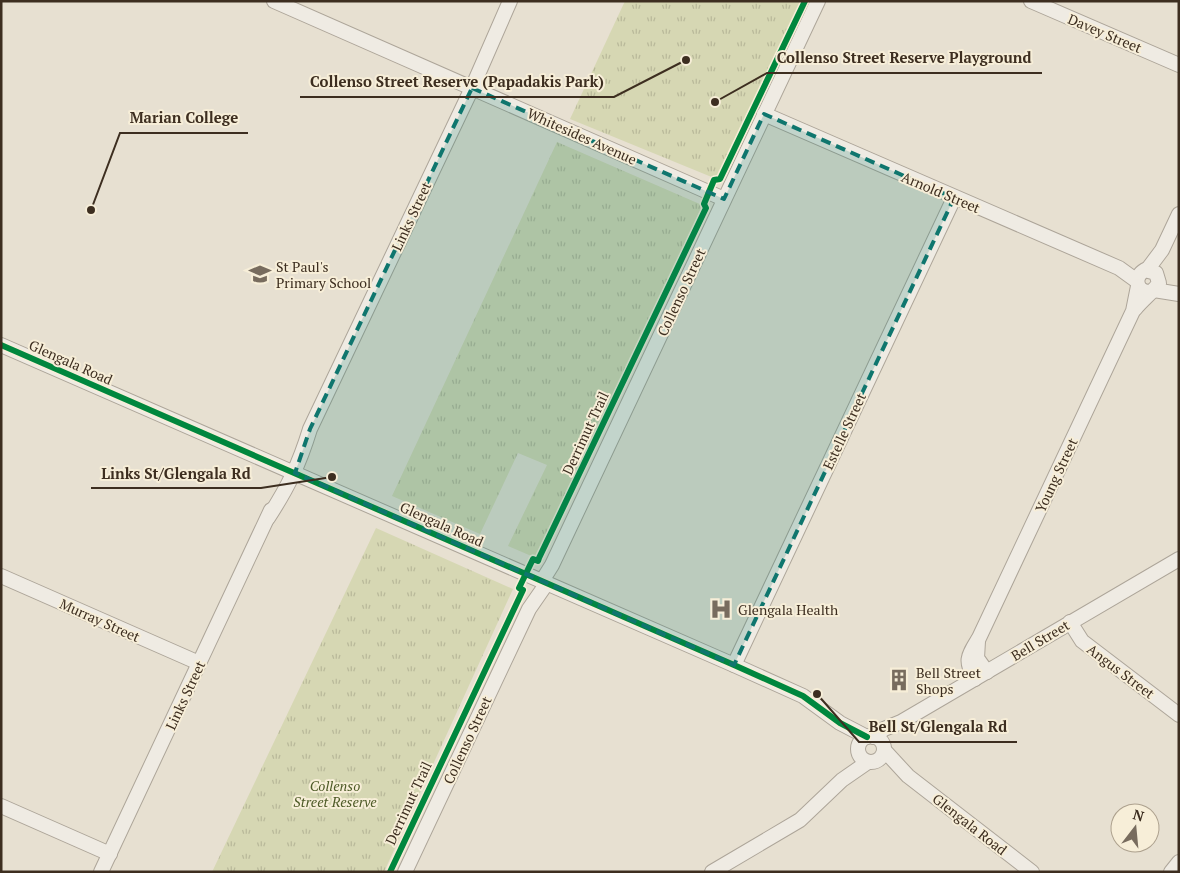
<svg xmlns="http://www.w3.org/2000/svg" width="1180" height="873" font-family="'PT Serif',serif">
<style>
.park{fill:url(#park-tufts)}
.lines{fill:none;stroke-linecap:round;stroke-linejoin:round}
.minor-casing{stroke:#ada599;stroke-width:16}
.minor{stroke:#efebe3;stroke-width:14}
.cycleway-casing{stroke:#f7eed8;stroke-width:9}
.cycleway{stroke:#00873e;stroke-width:6}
.marked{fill:#0f766e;fill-opacity:0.2;stroke:#0f766e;stroke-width:4;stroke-dasharray:10 6;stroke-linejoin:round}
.labels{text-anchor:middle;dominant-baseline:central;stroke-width:4;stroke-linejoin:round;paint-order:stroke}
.street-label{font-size:14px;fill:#3d2e20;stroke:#f7eed8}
.poi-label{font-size:14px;fill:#3d2e20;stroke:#f7eed8;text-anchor:start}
.park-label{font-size:14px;font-style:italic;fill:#4d5a26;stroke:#f7eed8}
.leader{fill:none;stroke:#3d2e20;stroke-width:2}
.callout-dot{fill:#3d2e20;stroke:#f7eed8;stroke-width:2}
.callout-label{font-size:15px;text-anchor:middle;font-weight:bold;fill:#3d2e20;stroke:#f7eed8;stroke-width:4;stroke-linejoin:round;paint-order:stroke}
</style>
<defs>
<pattern id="park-tufts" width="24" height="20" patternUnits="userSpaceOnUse" patternTransform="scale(1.25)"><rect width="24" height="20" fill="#d6d7b3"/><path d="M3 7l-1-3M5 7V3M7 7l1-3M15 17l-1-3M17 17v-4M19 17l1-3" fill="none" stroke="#b9b99a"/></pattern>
</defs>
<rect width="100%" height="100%" fill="#e7e0d1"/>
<g class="park">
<polygon points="625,1 804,1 718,178 714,178 570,119"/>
<polygon points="557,142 702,205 704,209 536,558 508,546 547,465 518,453 480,534 392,496"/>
<polygon points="376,528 513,589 384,872 212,872"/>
</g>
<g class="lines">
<g class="minor-casing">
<g id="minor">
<polyline points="274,1 724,199"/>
<polyline points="1031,1 1179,65"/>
<polyline points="764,114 1119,268 1137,281"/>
<polyline points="1147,270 1162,250 1179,214"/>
<polyline points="1154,290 1179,294"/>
<path d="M1135,309C1141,301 1156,289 1159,283L1156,273L1145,270C1133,277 1136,291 1149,292"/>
<polyline points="1,345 734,665 803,696 840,723 867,737"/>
<path d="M268,518C288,487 299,465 310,429L472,88L510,1"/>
<polyline points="1,576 199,663"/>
<polyline points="542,581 552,565 818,1"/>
<polyline points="1070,622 1082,641 1179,715"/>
<polyline points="978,641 977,658 987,672"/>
<polyline points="734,665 954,198"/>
<path d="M975,679C964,660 968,656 979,638L1133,311L1138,286"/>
<circle cx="871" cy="749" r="13"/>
<polyline points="873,737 884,729 901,722 1179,559"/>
<polyline points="884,750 908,776 1032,872"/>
<polyline points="1,806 110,854"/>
<polyline points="101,872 271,510"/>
<polyline points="405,872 529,609 547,583"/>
<polyline points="712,872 800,820 842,780 868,762"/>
<polyline points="1171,872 1179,862"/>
</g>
</g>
<use href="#minor" class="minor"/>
<g class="cycleway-casing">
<g id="cycleway">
<polyline points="1,345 734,665 803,696 840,723 867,737"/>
<polyline points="390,872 523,590 519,588 533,559 538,561 539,558 706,208 704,204 714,180 720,179 805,1"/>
</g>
</g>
<use href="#cycleway" class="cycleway"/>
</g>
<path class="marked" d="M472,88L724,199L764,114L954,198L734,665L295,473L310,429Z"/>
<defs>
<g id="school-bare" transform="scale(1.725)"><path d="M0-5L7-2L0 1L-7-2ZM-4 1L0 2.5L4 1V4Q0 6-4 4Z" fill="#786c5e" stroke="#f7eed8" stroke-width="2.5" paint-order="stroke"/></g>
<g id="hospital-bare" transform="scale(1.725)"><path d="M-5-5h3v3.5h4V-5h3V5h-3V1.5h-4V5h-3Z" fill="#786c5e" stroke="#f7eed8" stroke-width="2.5" paint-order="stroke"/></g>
<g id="building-bare" transform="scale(1.725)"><path d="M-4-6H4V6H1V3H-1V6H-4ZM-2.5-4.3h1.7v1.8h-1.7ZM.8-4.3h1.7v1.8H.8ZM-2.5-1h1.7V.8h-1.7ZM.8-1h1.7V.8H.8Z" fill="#786c5e" stroke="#f7eed8" stroke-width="2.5" paint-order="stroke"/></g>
</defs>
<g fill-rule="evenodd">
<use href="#school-bare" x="260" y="274"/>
<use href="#hospital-bare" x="721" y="609"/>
<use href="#building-bare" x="899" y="680"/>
</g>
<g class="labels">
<g class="street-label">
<text transform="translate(1105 33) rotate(23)">Davey Street</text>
<text transform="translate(582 136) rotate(24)">Whitesides Avenue</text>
<text transform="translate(941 192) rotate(23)">Arnold Street</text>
<text transform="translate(411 216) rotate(-65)">Links Street</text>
<text transform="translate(681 292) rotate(-65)">Collenso Street</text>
<text transform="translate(71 362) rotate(24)">Glengala Road</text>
<text transform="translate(844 431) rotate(-65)">Estelle Street</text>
<text transform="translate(585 433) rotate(-65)">Derrimut Trail</text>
<text transform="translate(1056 475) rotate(-65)">Young Street</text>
<text transform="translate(442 524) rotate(24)">Glengala Road</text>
<text transform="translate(100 620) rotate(24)">Murray Street</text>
<text transform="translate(1040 640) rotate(-31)">Bell Street</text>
<text transform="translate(1121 671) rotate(37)">Angus Street</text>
<text transform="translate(185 695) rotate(-65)">Links Street</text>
<text transform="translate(467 740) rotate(-65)">Collenso Street</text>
<text transform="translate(408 803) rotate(-65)">Derrimut Trail</text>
<text transform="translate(970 824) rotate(38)">Glengala Road</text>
</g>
<g class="poi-label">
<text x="276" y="266">St Paul's<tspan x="276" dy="16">Primary School</tspan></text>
<text x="738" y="609">Glengala Health</text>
<text x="916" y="672">Bell Street<tspan x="916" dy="16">Shops</tspan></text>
</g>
<g class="park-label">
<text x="335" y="785">Collenso<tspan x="335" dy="16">Street Reserve</tspan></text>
</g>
</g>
<path class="leader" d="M715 102L767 73H1042M686 60L614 97H300M91 210L120 133H248M332 477L261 488H91M817 694L859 742H1017"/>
<g class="callout-dot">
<circle cx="715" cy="102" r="5"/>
<circle cx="686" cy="60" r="5"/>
<circle cx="91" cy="210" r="5"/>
<circle cx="332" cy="477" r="5"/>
<circle cx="817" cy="694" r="5"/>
</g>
<g class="callout-label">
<text x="904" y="63">Collenso Street Reserve Playground</text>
<text x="457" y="87">Collenso Street Reserve (Papadakis Park)</text>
<text x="184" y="123">Marian College</text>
<text x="176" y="479">Links St/Glengala Rd</text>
<text x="938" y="732">Bell St/Glengala Rd</text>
</g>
<rect width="1180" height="873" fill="none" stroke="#3d2e20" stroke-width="5"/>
<g transform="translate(1135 828) rotate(16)"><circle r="24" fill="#f7eed8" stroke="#ada18e"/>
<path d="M0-4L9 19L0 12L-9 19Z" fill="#786c5e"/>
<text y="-8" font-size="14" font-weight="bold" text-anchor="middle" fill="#3d2e20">N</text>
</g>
</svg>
